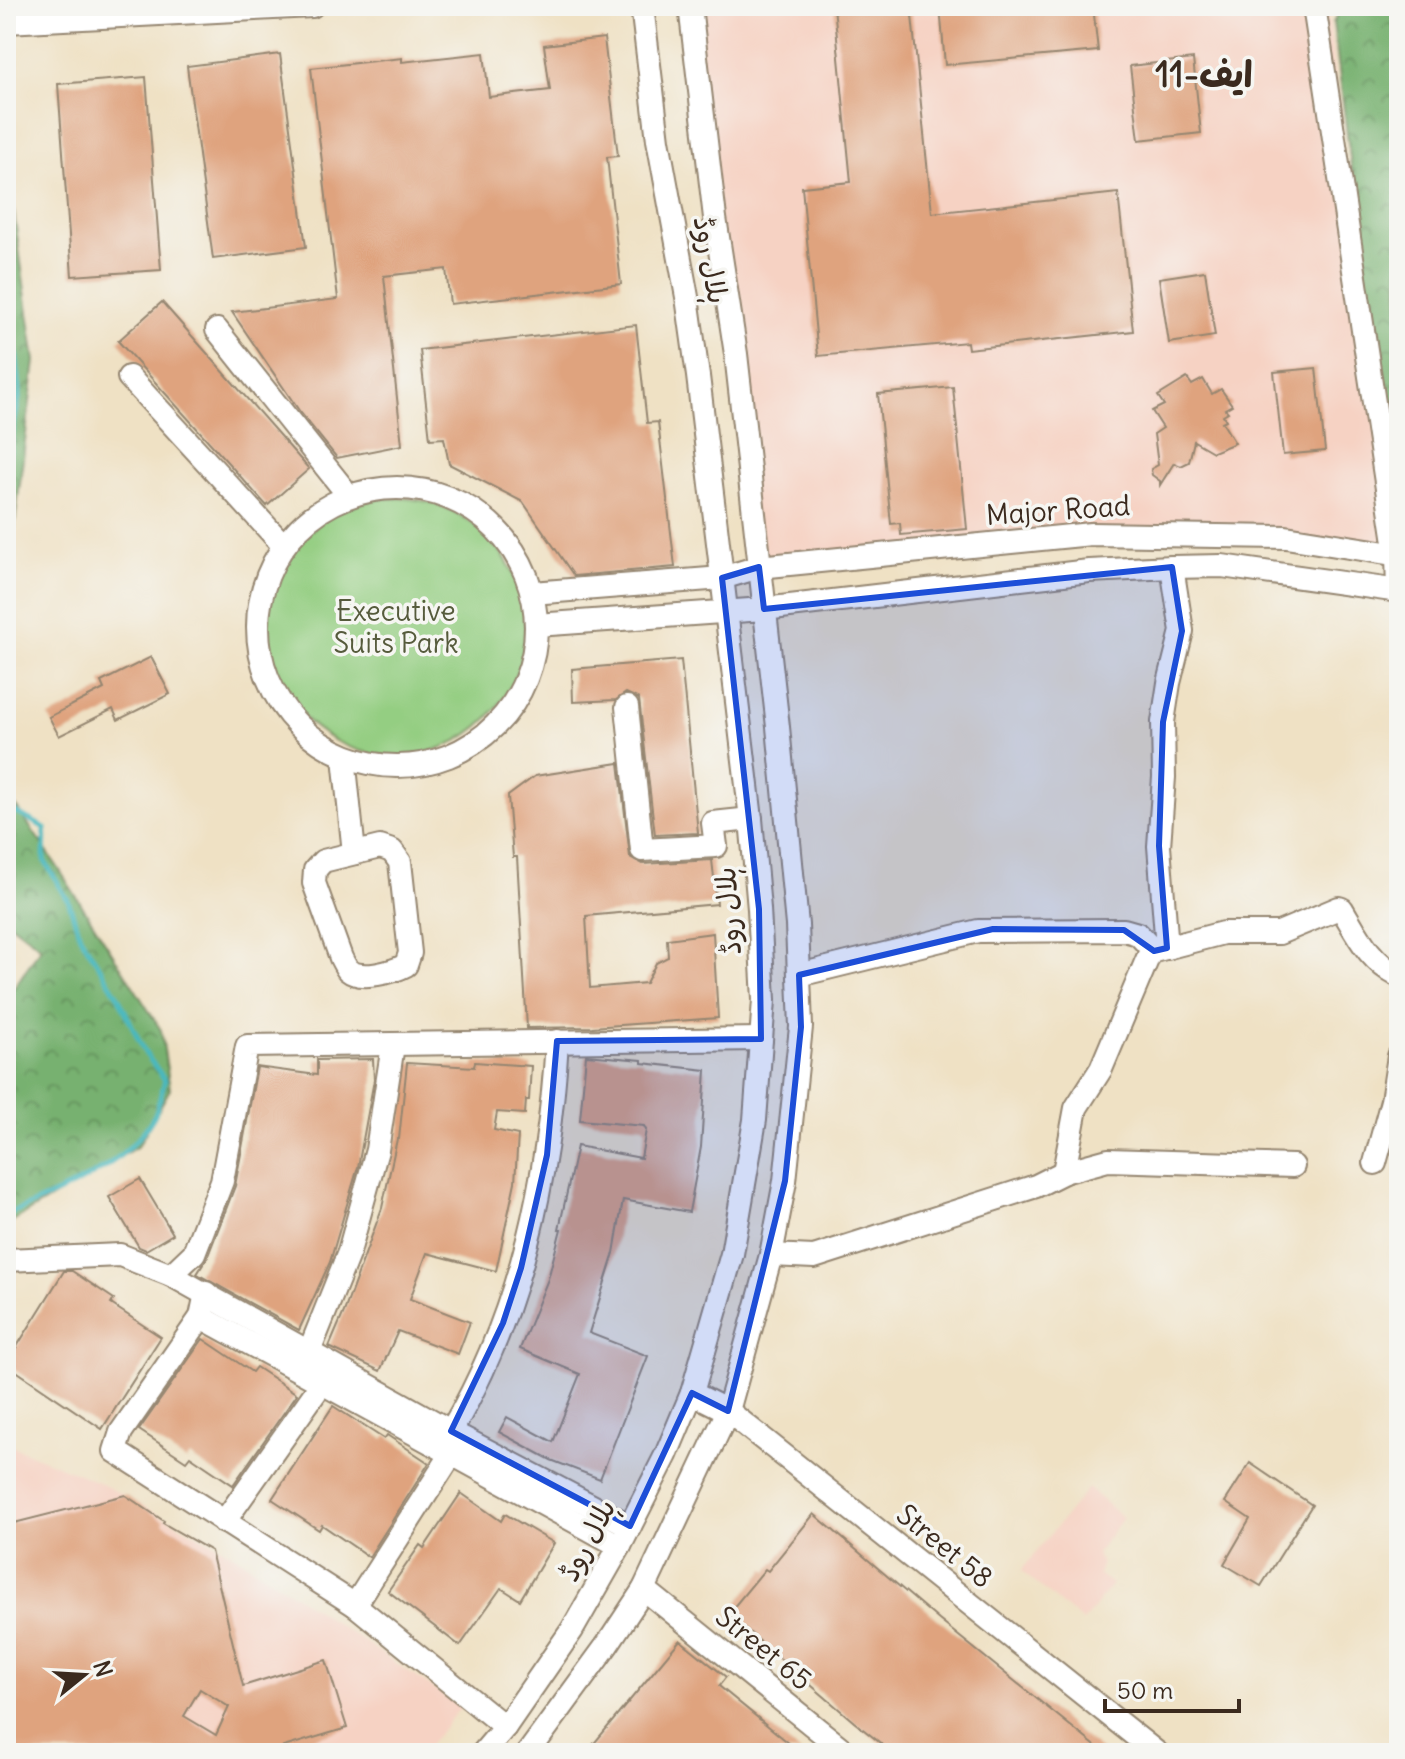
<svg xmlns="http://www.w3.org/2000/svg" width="1405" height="1759" font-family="Delius,'Playpen Sans Arabic',sans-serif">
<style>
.built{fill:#f6d2c3}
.forest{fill:url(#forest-crowns);stroke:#596e47;stroke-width:2}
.park{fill:#94ce82;stroke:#687c50;stroke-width:2}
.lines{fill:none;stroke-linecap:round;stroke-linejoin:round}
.stream{stroke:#49b8be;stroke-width:5}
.building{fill:#dfa37e;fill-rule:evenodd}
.minor-casing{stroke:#958671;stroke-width:26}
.minor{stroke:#fff;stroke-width:22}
.marked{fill:#1d4ed8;fill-opacity:0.2;stroke:#1d4ed8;stroke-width:6;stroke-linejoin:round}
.labels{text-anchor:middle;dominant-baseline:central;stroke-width:7;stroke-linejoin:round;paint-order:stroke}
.street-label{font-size:28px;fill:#3b2a1e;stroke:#f6f6f2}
.park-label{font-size:28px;fill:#565b3c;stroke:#f6f6f2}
.district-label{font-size:36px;font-weight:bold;fill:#3b2a1e;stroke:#f6f6f2}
</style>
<defs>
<pattern id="forest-crowns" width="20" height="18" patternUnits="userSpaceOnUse" patternTransform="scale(2)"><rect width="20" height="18" fill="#77b170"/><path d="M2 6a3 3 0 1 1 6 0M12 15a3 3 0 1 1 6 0" fill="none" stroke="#63905b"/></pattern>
</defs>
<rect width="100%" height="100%" fill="#f6f6f2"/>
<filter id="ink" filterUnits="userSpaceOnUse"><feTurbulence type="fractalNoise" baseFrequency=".0125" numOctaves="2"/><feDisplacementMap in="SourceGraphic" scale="16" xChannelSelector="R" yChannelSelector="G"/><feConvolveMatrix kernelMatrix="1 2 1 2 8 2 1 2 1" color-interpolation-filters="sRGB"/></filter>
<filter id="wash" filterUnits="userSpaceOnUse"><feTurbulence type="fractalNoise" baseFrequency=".006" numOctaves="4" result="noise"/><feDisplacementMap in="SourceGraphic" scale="32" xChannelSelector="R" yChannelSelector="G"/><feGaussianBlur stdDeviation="1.8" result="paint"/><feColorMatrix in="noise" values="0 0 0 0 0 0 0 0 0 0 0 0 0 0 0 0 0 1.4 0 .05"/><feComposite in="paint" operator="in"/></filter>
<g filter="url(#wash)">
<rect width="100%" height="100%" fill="#efe1c4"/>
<g class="built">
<polygon points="691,6 1328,6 1351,249 1396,550 1173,535 759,567"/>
<polygon points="6,1444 98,1482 230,1552 461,1707 422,1753 6,1753"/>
<polygon points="1088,1488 1123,1518 1096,1554 1102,1563 1098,1574 1112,1584 1083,1622 1021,1571"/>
</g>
<g class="forest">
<polygon points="1341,6 1399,6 1399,495 1389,468 1333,23"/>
<polygon points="6,157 35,361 6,595"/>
<polygon points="6,792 57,866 161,1030 170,1089 138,1146 6,1225 6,1000 41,947 6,920"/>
</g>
<circle class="park" cx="396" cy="627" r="129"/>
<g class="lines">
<g class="stream">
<polyline points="6,312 16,351 20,392 6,469"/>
<path d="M6,807L45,828L44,860L68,900L80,936L118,996L145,1053L165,1080C161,1092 159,1106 154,1116C124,1169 59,1193 6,1215"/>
</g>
</g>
<g id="blocks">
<g class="building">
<polygon points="834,6 911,6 932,213 1118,193 1133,331 968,349 967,342 818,356 802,187 851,182"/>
<polygon points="940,6 1093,6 1098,51 945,65"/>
<polygon points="604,38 618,156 607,157 621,284 450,304 446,269 384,276 402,445 337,458 300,412 232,312 338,299 311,68 402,58 402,62 484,53 489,97 550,90 544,45"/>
<polygon points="280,54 306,247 213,259 187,66"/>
<polygon points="1193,59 1201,133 1139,140 1130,66"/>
<polygon points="146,77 161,270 72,276 58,84"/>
<polygon points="1205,271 1215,336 1169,343 1159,278"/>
<polygon points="162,302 309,469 267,506 118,341"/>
<polygon points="636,325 647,423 658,422 675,567 574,576 523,502 449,464 444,438 430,439 420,350"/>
<polygon points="1316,368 1325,451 1283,455 1274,372"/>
<polygon points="1187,378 1192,385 1203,379 1212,394 1221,389 1232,405 1225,409 1228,412 1223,415 1226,420 1222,422 1235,443 1213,452 1194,441 1189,462 1181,466 1174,463 1160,485 1160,481 1152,475 1151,469 1158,465 1154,434 1163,428 1152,411 1164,405 1158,396"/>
<polygon points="953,387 967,529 901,535 900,523 891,524 878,394"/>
<polygon points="151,657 170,694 118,720 113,709 59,736 49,717 104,689 101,682"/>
<polygon points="681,660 698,833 655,835 639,699 626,693 616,700 573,702 572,669"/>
<polygon points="619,763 630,857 643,864 712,860 717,904 586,916 590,988 646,983 656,963 668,957 667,939 713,933 718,1018 592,1027 527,1028 517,857 513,857 508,796 535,776"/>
<polygon points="586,1055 642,1060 642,1063 706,1070 701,1147 689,1212 623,1200 614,1253 589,1333 648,1356 600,1479 551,1460 499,1432 507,1417 553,1442 580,1374 520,1349 548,1279 561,1229 559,1229 577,1146 641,1158 646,1130 644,1126 580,1120"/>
<polygon points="373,1059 374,1080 358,1167 330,1262 299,1330 197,1274 207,1258 235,1186 257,1067 317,1075 317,1060"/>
<polygon points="475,1062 531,1066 529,1100 526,1100 525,1114 497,1112 494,1130 518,1135 515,1182 496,1271 427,1253 410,1299 470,1322 458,1354 398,1331 380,1371 329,1347 344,1312 382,1208 397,1139 399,1139 407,1063 474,1067"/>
<polygon points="140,1179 173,1234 146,1250 139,1247 109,1197"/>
<polygon points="64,1271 72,1271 114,1299 111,1304 161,1337 102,1429 6,1364"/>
<polygon points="203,1339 252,1372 256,1367 297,1394 233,1485 190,1456 186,1461 139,1430"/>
<polygon points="333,1406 384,1439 387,1435 429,1463 369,1557 322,1525 319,1530 272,1499"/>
<polygon points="1250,1463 1312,1505 1261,1586 1224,1564 1250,1519 1225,1502"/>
<polygon points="461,1493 501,1521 505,1514 554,1543 520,1600 501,1588 460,1646 388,1591 420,1545 424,1548"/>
<path d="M125,1495L164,1521L163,1523L211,1551L243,1686L326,1660L347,1728L280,1748L278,1753H20L6,1747V1594L11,1584L6,1582V1525ZM200,1689L229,1707L216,1735L184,1716Z"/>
<polygon points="814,1514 939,1620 1104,1753 893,1753 854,1722 728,1614 765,1569 768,1571"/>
<polygon points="680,1640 726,1677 719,1686 801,1753 586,1753"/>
</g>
</g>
</g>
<g filter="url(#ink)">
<use href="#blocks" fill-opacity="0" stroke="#958671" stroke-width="2"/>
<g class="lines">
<g class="minor-casing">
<g id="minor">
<polyline points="1314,6 1397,555 1398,591"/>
<polyline points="6,22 312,6"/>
<polyline points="217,330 349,496"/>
<polyline points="129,377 283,545"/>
<circle cx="397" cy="627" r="139"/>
<polyline points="532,593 722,578 759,567 1091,534 1286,537 1399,555"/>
<polyline points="536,625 764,609 1089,571 1172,567 1222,566 1399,591"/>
<polyline points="627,707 642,850 716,846 713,823 751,819"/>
<polyline points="344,757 354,853"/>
<path d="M380,847L392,851L400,862L410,953L406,965C393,972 361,981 348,970C346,968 342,960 341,958L314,883L315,870L323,861Z"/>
<polyline points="1167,948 1159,846 1164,777 1163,722 1169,683 1182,631 1172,567"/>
<polyline points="799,975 978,931 1124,930 1138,934 1154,951"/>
<polyline points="1375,1163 1392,1101 1399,1056"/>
<path d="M1064,1172L1076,1108L1101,1069L1149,955L1154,951L1223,933H1279L1339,908L1342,909C1358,936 1370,962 1399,976"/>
<polyline points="771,1255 814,1257 1036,1186 1064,1172 1108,1160 1293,1166"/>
<polyline points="6,1260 120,1255 171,1275 463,1438 630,1526"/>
<polyline points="171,1275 194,1253 222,1181 247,1046 761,1039"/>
<polyline points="206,1293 201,1317 121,1432 115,1451 355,1605 505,1727"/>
<polyline points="201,1317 620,1546"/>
<polyline points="305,1362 349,1252 377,1150 393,1045"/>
<polyline points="692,1393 728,1411 1157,1753"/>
<path d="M451,1431C521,1312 549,1177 557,1041"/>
<polyline points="224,1522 322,1383"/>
<polyline points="644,1589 847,1753"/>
<polyline points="355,1605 460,1441"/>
<polyline points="483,1753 505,1727 572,1630 620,1546 666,1455 692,1393 732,1254 755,1120 764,1000 759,909 751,819 698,376 687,297 658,140 642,6"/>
<polyline points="528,1753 607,1645 644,1589 728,1411 771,1255 785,1181 801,1027 797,925 778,727 736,354 715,218 690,6"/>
</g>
</g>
<use href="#minor" class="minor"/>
</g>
</g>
<path class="marked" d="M759,567L764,609L1172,567L1182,631L1163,722L1159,846L1167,948L1154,951L1124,930L993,929L799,975L801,1027L785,1181L728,1411L692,1393L630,1526L451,1431L503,1323L521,1268L547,1155L557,1041L761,1039L759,909L722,578Z"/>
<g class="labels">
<g class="street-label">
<text transform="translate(711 260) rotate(80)">ہلال روڈ</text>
<text transform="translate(1058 510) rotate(-4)">Major Road</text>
<text transform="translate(728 911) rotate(-94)">ہلال روڈ</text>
<text transform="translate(587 1540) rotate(-62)">ہلال روڈ</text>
<text transform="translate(945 1546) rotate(39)">Street 58</text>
<text transform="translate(764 1648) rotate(39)">Street 65</text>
</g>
<g class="park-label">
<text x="396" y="611">Executive<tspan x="396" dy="32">Suits Park</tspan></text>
</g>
<g class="district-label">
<text x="1204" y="74">ایف-11</text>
</g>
</g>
<rect width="1405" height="1759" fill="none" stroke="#f6f6f2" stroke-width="32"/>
<g transform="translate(84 1675) rotate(72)" stroke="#f6f6f2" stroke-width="6" paint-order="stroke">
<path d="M0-6L14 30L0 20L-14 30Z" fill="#3b2a1e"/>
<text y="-12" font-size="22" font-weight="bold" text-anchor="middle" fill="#3b2a1e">N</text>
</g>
<path d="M1105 1699v12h134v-12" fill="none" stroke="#3b2a1e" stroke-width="4"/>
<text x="1117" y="1699" font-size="24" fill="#3b2a1e" stroke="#f6f6f2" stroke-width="6" paint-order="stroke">50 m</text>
</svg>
